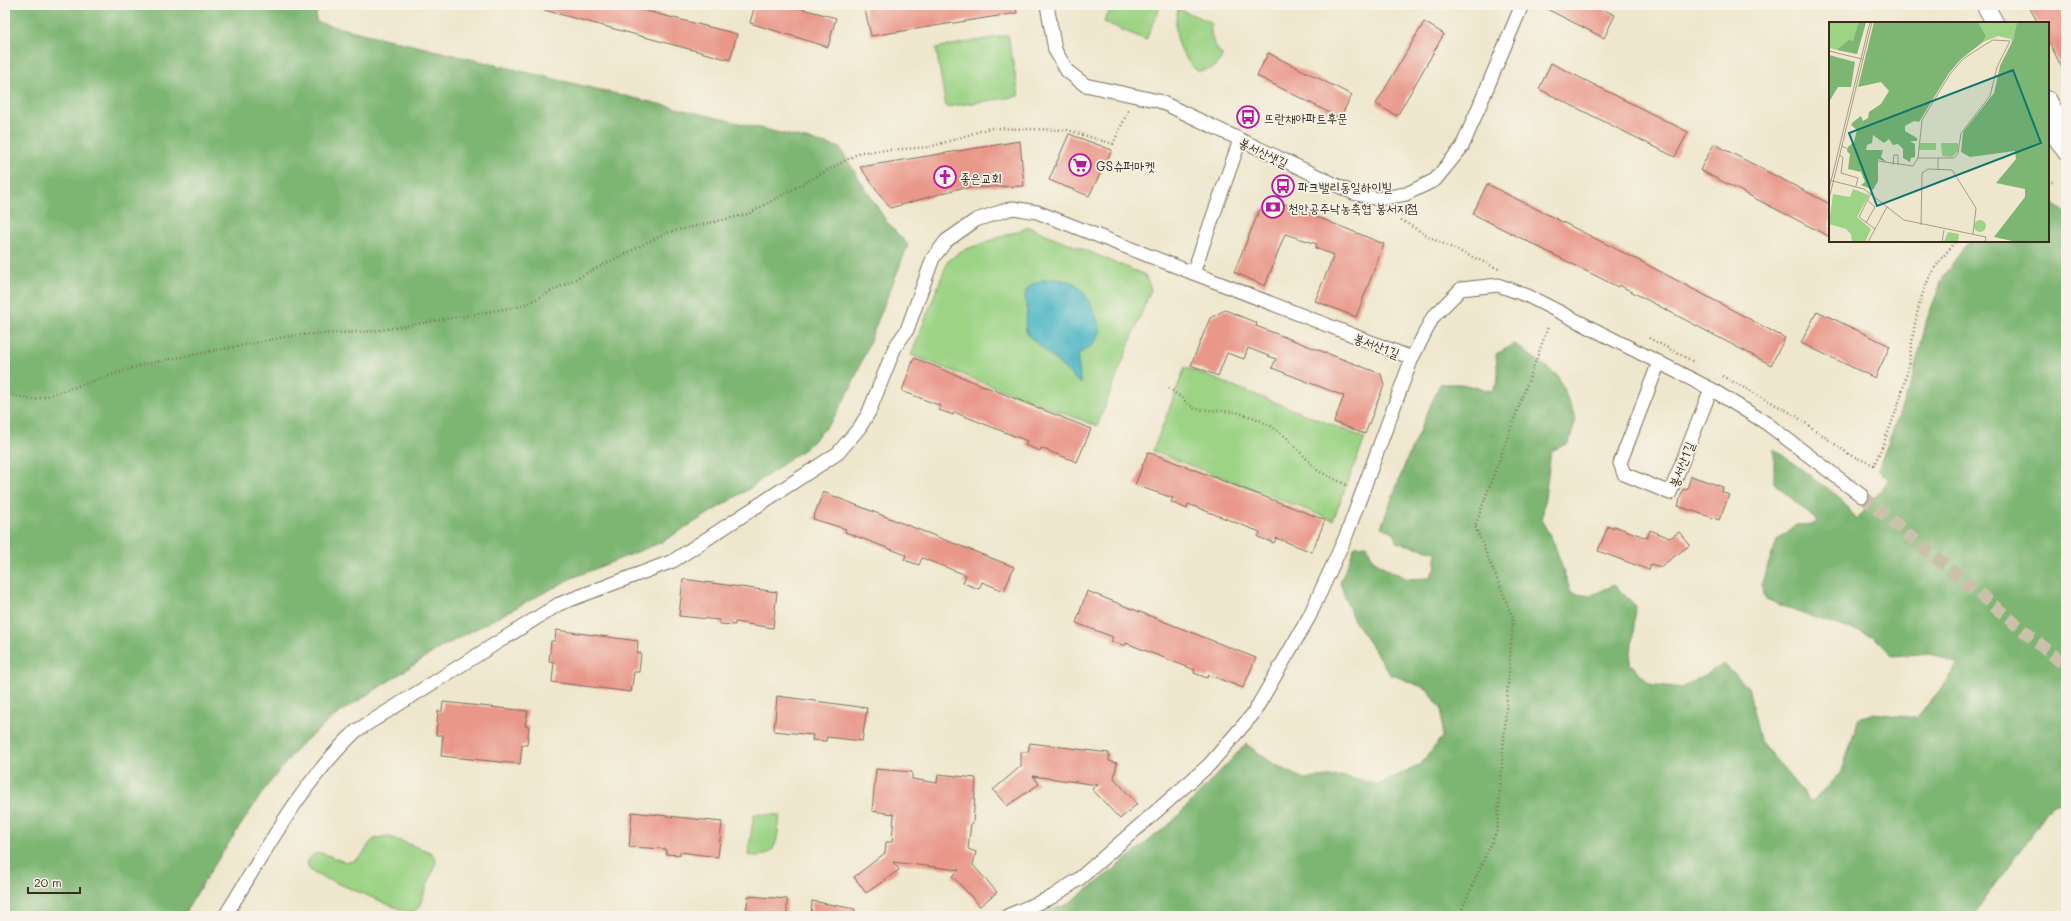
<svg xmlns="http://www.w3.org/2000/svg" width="2071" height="921" font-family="Mali,'Poor Story',sans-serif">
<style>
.green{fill:#9cd385;stroke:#6c7e52}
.forest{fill:#7db572;stroke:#5c7048}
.water{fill:#47b4c3;stroke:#416f70}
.building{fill:#e99789}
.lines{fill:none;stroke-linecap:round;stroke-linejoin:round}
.minor-tunnel{stroke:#cbc1aa;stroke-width:13;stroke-dasharray:13 6;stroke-linecap:butt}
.minor-casing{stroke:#7a6c5b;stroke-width:15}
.tertiary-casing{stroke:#7a6c5b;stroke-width:19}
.path{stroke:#7a6c5b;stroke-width:2.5;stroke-dasharray:1 3;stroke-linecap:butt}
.minor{stroke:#fff;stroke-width:13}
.tertiary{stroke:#fff;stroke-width:17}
.labels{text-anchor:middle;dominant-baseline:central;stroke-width:3.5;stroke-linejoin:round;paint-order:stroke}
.poi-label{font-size:13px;fill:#3b2a1e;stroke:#f7f3e8;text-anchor:start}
.street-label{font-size:13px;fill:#3b2a1e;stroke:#f7f3e8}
.inset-road{fill:none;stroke:#a79b87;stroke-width:1}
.view{fill:#0f766e;fill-opacity:0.15;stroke:#0f766e;stroke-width:2}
.inset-edge{fill:none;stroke:#3b2a1e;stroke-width:2}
</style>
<rect width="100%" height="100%" fill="#f7f3e8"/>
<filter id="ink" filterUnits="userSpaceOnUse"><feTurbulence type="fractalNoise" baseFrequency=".025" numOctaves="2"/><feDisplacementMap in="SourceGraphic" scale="8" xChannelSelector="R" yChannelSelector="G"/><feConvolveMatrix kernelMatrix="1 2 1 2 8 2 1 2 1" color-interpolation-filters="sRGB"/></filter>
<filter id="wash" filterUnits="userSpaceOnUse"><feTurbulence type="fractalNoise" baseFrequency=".012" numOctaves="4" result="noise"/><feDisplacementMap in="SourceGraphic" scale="16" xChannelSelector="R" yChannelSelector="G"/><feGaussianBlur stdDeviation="0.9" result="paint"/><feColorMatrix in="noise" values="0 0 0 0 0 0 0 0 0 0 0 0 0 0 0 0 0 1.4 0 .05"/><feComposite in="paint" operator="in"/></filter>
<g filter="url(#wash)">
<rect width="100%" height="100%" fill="#efe7cd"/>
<g class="green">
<polygon points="1111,5 1161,5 1146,40 1104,22"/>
<path d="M1178,9L1211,22C1209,35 1214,46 1222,55C1219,69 1209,70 1197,71C1179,55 1172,32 1178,9Z"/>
<polygon points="1008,35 1019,96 946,107 936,48"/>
<polygon points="1029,227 1145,275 1151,289 1097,426 911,355 948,261 961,251"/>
<polygon points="1185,367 1365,438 1333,520 1153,451"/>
<path d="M754,814L780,815C777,838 779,861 748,855Z"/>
<path d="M387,836L430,852L435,857L436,862L419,907L413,912H407L315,874L309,869L307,863C319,839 336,867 353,861C365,857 366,845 374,839Z"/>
</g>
<g class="forest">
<polygon points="5,5 317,5 316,22 839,147 886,221 908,245 851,388 831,422 807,447 747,490 662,542 572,578 440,648 336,715 299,746 264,790 213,867 183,916 5,916"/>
<polygon points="2048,200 2066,213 2066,800 2053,804 1973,916 1034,916 1066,905 1098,882 1173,821 1246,744 1274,764 1304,779 1341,776 1378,785 1420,765 1442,737 1442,710 1427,689 1390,674 1353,619 1340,583 1355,546 1367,545 1373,560 1389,570 1408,579 1429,578 1436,566 1436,552 1396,542 1395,533 1381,527 1407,459 1440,384 1461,384 1492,391 1498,381 1496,354 1515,344 1558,376 1576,419 1569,443 1551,451 1542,521 1554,543 1571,593 1590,596 1614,585 1636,606 1630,663 1650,684 1682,688 1724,664 1748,687 1760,741 1811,802 1842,771 1859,718 1874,713 1916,718 1939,691 1958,664 1930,653 1893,656 1873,636 1803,614 1766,599 1761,585 1777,540 1796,525 1816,524 1816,520 1774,483 1774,449 1838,496 1857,520 1889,480 1878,469 1912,380 1927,319 1944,275 1966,245 1972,241 2048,241"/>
</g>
<path class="water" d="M1054,279C1062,280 1072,280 1078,286C1089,297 1096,315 1101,330L1095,343L1079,354L1078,361L1081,384L1027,334C1023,320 1027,321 1027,309C1027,306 1025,303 1025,300C1024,282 1041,280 1054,279Z"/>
<g id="blocks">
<g class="building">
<polygon points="545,5 622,5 737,34 730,60 544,10"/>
<polygon points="755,5 788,5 836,18 828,47 750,23"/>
<polygon points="864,5 1016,5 1017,13 871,36"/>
<polygon points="1539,5 1607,5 1604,10 1615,15 1604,38"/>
<polygon points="2028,5 2066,5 2066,76 2048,40 2048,23 2038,23"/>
<polygon points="1424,22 1444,34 1397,116 1376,104"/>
<polygon points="1268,53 1352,95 1340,118 1257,76"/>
<polygon points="1551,63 1688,132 1675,157 1539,89"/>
<polygon points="1069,134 1112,150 1089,196 1049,180"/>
<polygon points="1020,141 1024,186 961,188 890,208 860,167"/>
<polygon points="1714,144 1830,204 1830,237 1700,170"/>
<polygon points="1487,184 1646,264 1785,338 1771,365 1619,285 1618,287 1473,214"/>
<polygon points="1278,201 1384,244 1356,317 1315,301 1334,255 1315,248 1317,244 1285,234 1265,286 1234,272 1259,211"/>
<polygon points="1225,310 1257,323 1256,326 1381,374 1384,385 1365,434 1334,422 1344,396 1272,368 1276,359 1248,348 1244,359 1227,353 1218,376 1191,365 1210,318"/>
<polygon points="1817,311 1890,346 1875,378 1801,343"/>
<polygon points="914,358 1091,429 1077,462 1041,448 1040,451 1025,445 1027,441 954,412 953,415 939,410 941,406 902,391"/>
<polygon points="1148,452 1325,520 1312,552 1276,538 1274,543 1258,537 1260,532 1188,504 1187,509 1171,502 1173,498 1135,485"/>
<polygon points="1691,476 1723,487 1722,492 1729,495 1719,520 1678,506 1683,489 1687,490"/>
<polygon points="823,492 1014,567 1004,591 982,582 979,589 963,583 966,575 922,558 919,565 904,560 906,555 845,532 846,529 813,519"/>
<polygon points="1608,526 1613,529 1614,526 1647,538 1650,530 1670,538 1679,532 1690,545 1660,567 1651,564 1649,570 1598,551"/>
<polygon points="683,579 777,592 773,628 735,622 735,625 719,624 719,620 679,616"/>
<polygon points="1087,591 1256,658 1243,688 1209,675 1207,678 1194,673 1195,670 1126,643 1125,646 1111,641 1113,637 1076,623"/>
<polygon points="556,630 638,641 637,653 641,653 639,672 634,672 631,692 552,682 554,662 549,661 551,641 555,641"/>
<polygon points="777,696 867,708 862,741 827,737 826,741 812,740 813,735 774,731"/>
<polygon points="443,702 528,711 525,726 529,726 527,745 522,745 520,764 441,756 443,735 436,735 438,711 442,711"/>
<polygon points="1030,743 1109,753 1109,761 1117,763 1114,778 1137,804 1120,819 1092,789 1098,785 1033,776 1039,784 1007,806 993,790 1021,766 1021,752 1028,752"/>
<polygon points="876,769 912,772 912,779 937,783 938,774 976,778 973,823 971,823 968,849 976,852 973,865 997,892 980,906 952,876 959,870 893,862 899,870 866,893 854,877 885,853 886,842 892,842 894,814 872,811"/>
<polygon points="632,812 722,822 718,857 680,852 680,855 666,854 666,849 629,847"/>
<polygon points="748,896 787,899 787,916 746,916"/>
<polygon points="812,901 855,909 854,916 811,916"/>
</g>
</g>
</g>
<g filter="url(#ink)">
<use href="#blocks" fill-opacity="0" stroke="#7a6c5b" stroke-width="1"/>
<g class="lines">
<polyline class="minor-tunnel" points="1862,496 2066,666"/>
<g class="minor-casing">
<g id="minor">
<polyline points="1047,5 1055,50 1067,71 1085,85 1159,101 1353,193 1378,199 1406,194 1435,180 1462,147 1522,5"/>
<polyline points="1240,140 1193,273 1412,358 1433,317 1461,289 1498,285 1528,296 1711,389 1766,423 1862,496"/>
<polyline points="1659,362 1620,463 1624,474 1670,493 1711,389"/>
<path d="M225,916C265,852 301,783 356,731L559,604L673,561L838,453L860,427L869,412L895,347L907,330L933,258L946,241L976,220L997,213L1013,208L1037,212L1193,273"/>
<polyline points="1007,916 1052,897 1079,879 1209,765 1253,714 1309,617 1346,536 1412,358"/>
</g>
</g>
<g class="tertiary-casing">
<g id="tertiary">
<polyline points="1985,5 1995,23"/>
<polyline points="2048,100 2066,132"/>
<polyline points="2048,125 2066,152"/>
</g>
</g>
<g class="path">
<polyline points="2048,184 2054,181"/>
<polyline points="1401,220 1437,241 1499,269"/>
<polyline points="1649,338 1694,362"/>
<path d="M1722,376L1793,414L1850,455L1874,465C1886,438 1898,410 1905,381C1915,338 1913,293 1943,257C1947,252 1952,245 1957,241"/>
<polyline points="1169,388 1195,409 1236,412 1255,418 1271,426 1287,438 1318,471 1349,486"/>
<polyline points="5,393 35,400 145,364 296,335 375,331 522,306 666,233 748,214 861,152 930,147 990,128 1067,130 1113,144 1129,109"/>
<polyline points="1459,916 1497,830 1513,618 1475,526 1548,327"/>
</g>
<use href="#minor" class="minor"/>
<use href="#tertiary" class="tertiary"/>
</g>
</g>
<defs>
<g id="bus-ring" transform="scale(1.15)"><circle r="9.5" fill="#f7f3e8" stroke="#b5179e" stroke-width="1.5"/><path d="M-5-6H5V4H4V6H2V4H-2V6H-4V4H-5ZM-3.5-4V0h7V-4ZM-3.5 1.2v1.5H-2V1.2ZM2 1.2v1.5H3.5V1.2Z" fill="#b5179e"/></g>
<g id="supermarket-ring" transform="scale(1.15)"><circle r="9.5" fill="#f7f3e8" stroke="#b5179e" stroke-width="1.5"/><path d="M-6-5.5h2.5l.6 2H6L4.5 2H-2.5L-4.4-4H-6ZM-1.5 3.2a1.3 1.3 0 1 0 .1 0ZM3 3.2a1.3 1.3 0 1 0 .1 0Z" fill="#b5179e"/></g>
<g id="church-ring" transform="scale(1.15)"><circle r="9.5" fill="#f7f3e8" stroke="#b5179e" stroke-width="1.5"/><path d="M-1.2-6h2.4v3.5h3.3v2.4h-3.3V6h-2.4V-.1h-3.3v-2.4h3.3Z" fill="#b5179e"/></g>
<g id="bank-ring" transform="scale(1.15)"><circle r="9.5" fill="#f7f3e8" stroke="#b5179e" stroke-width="1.5"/><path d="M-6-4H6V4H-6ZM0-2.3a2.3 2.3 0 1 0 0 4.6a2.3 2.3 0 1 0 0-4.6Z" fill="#b5179e"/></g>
</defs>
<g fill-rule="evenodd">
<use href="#bus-ring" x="1248" y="117"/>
<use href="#supermarket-ring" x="1080" y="165"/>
<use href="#church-ring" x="945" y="177"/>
<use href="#bus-ring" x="1283" y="186"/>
<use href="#bank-ring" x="1273" y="207"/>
</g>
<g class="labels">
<g class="poi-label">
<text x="1264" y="117">뜨란채아파트후문</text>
<text x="1096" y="165">GS슈퍼마켓</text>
<text x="960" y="177">좋은교회</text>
<text x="1298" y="186">파크밸리동일하이빌</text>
<text x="1288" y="207">천안공주낙농축협 봉서지점</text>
</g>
<g class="street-label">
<text transform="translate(1264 152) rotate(26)">봉서산샛길</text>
<text transform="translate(1377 345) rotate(21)">봉서산1길</text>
<text transform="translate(1681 464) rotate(-68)">봉서산1길</text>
</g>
</g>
<g transform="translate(1829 22)">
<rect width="220" height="220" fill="#efe7cd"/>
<path d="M0,0H37L28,32L0,26ZM149,0H188L183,21L182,17L169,14L154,20L157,14ZM90,121H107V128H90ZM112,121H129V129L123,135L113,134ZM24,167L40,173L28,195L42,207L36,220H23L22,212L17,207L0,202L4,172L21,175ZM145 204a6 6 0 1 1 12 0a6 6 0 1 1-12 0ZM119,210L130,212L129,220H115Z" fill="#9cd385"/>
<path d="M30,0H37L28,32L8,28L20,18L24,19ZM45,0H149L157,14L154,20L132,37L120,51L90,100L85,99L76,104V109L88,116V119H81L86,122V135L82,136L81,140L74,136V127L69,122L64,123L60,117L55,121L44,113L43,121L38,123L37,128H54L52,135L58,140L49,137V159L44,168L32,163L36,160L32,150L19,147L21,132L18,129L19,125L25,120L28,108L22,103L24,100L32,94L34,99L39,96L40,90L52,82L60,69L52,60L29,65ZM188,0H220V220H188L165,215L196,175V167L167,161L187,137L186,129L141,135L132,130L134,110L165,71L171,44L184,18ZM0,33L26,40L22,65H9L0,80Z" fill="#7db572"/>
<path class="inset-road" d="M0,29L33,37M13,124L27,131M11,133L14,136L12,151L29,156L27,164M89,136L93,98L121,52L134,37L157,22L164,18L181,19L168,45L161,74L132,111L129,131L125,136H109M49,139L84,144L89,136H109V148M64,143L65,133H69V143M0,158L35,167L75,198L157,215L156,220M0,167L41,0M42,171L30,195L46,207M0,177L43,0M37,201L46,185L38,178M92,203L93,151L99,147L123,148L147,186L144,212M39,220L58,185M113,220L115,208"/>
<path class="view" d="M184,48L212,121L48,184L20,111Z"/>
<rect width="220" height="220" class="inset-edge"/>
</g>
<rect width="2071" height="921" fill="none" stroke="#f7f3e8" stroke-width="20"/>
<path d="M28 887v6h52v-6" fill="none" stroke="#3b2a1e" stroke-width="2"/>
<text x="34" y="887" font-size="12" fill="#3b2a1e" stroke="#f7f3e8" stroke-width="3" paint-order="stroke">20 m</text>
</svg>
